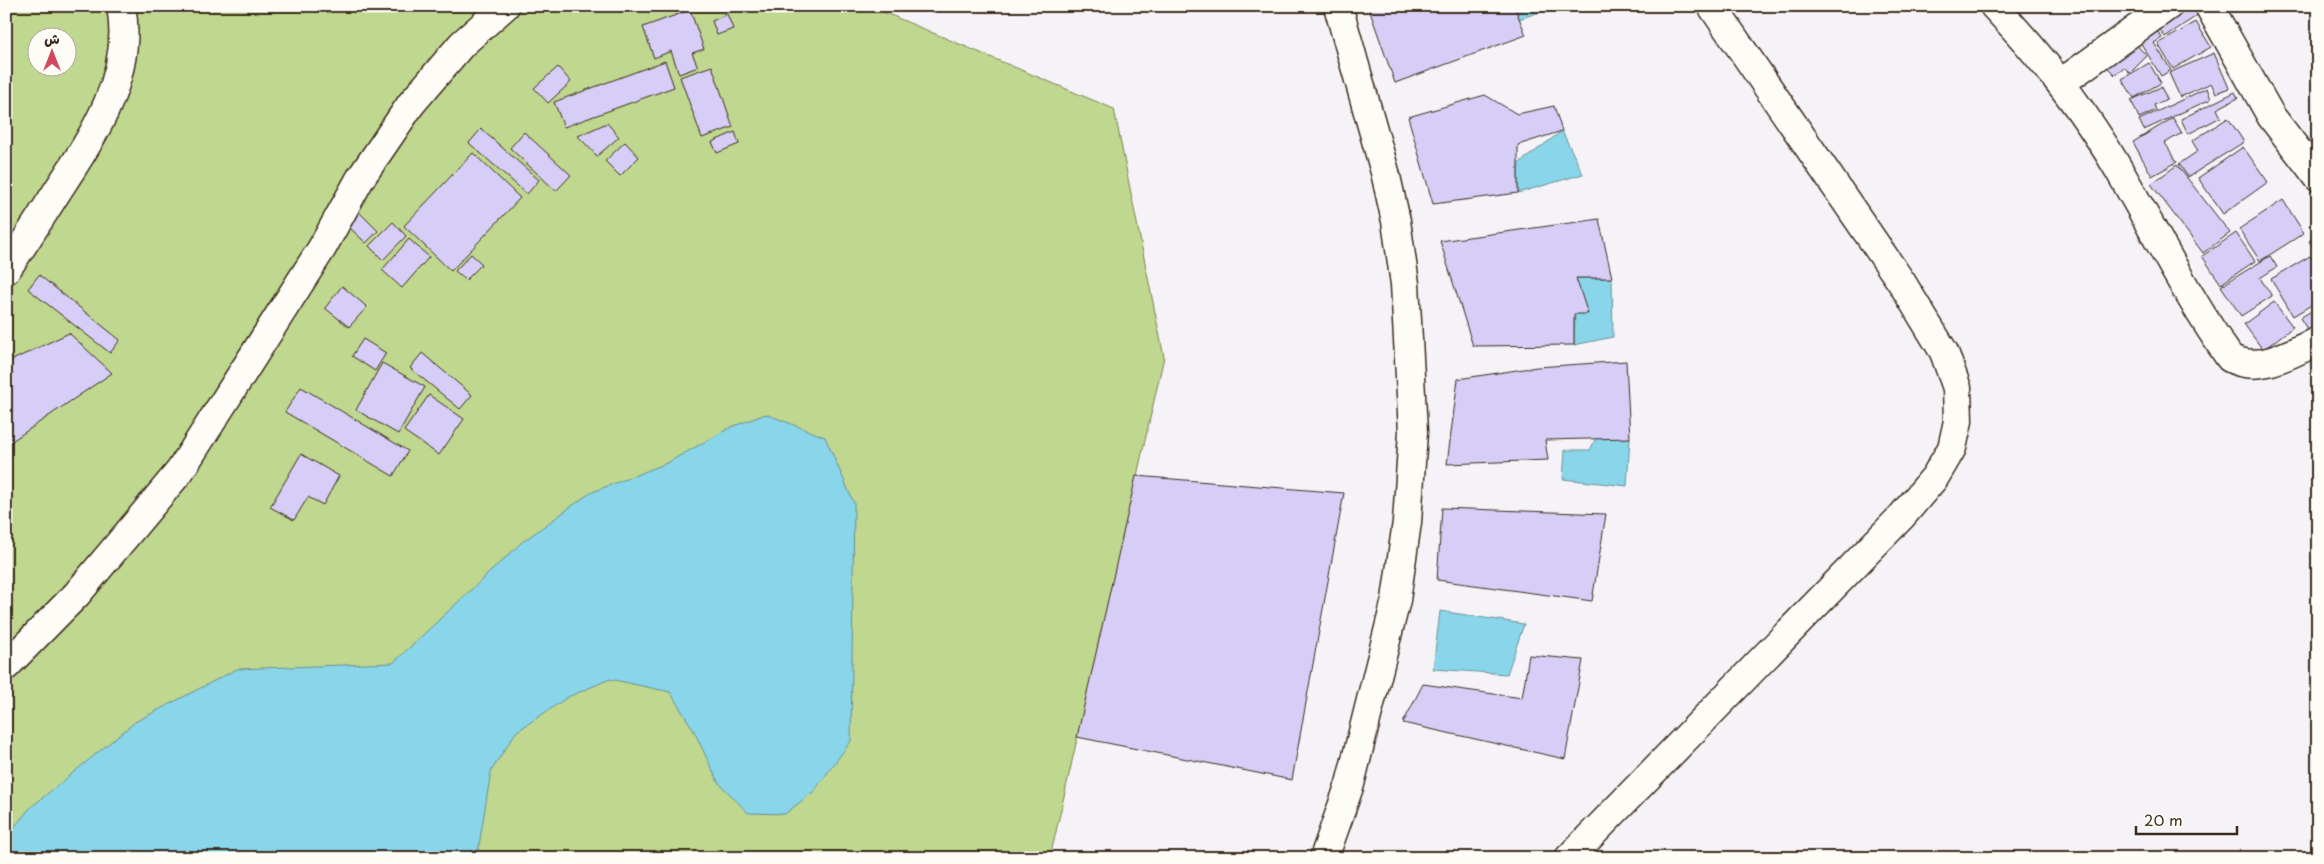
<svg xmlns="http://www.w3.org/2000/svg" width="2324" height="864" font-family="'Playpen Sans','Playpen Sans Arabic',sans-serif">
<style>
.green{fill:#bfd78e;stroke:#7d8056;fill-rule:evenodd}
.water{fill:#89d5e9;stroke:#6a9198}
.building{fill:#d6cef7;stroke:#3b2a1e}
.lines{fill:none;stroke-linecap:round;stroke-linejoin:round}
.minor-casing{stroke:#3b2a1e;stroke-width:31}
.minor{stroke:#fdfcf7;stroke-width:28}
</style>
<rect width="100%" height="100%" fill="#f5f3f7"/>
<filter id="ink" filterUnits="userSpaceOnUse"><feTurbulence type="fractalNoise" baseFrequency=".02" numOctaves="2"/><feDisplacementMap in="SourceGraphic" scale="10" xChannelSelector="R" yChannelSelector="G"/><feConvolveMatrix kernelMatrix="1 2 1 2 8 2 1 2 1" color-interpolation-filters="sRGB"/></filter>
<g filter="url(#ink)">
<path class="green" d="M6,6H869L1114,109L1164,357L1050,858H6ZM38,38H68V68H38Z"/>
<g class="water">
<polygon points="1517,6 1558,6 1519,19"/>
<polygon points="1562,131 1583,174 1518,193 1518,164"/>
<polygon points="1576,278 1612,278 1613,337 1574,345"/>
<polygon points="766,414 825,437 854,503 851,741 814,791 785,814 748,813 718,782 693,729 670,692 610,679 568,697 516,732 491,771 477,858 6,858 6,837 30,808 135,722 237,669 393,663 521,543 590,493 667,463 731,427"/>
<polygon points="1596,438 1630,438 1627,486 1563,479 1565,450 1590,450"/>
<polygon points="1440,611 1524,624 1507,674 1433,669"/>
</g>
<g class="building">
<polygon points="1368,6 1514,6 1526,35 1395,83"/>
<polygon points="2185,6 2192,6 2198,15 2165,37 2157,26"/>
<polygon points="690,10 704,49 692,53 698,67 679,74 671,51 654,58 643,27"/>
<polygon points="727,14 733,29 717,35 712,21"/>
<polygon points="2196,22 2211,47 2173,69 2158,44"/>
<polygon points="2154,26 2162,38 2154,43 2171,70 2161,76 2137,37"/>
<polygon points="2130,38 2147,56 2130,73 2124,67 2115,75 2104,64"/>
<polygon points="2214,53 2229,88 2216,93 2211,83 2180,97 2169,73"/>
<polygon points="665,61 674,87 564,127 554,102"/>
<polygon points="2149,63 2161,83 2134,98 2122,79"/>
<polygon points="712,66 733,127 702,138 680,77"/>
<polygon points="558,67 571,82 548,103 534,88"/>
<polygon points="2161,87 2167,99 2154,105 2156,110 2139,118 2131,100"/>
<polygon points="2207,88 2211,99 2144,130 2139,120"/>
<polygon points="2235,92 2238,98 2217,109 2221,117 2188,134 2181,119"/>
<polygon points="1485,95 1517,114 1554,106 1562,131 1518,145 1518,193 1433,204 1408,117"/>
<polygon points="2173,118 2182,133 2165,143 2177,162 2152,176 2133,142"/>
<polygon points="2228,118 2244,142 2188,177 2179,164 2198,151 2192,141"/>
<polygon points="607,123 619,137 597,156 578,136"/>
<polygon points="481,129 539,180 527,194 469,143"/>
<polygon points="524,132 571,175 556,191 510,148"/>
<polygon points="735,132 739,144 717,153 712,142"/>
<polygon points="625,142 639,157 620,176 605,161"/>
<polygon points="2243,147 2268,182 2223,214 2198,178"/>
<polygon points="473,153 520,198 451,271 404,226"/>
<polygon points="2177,165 2230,233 2203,253 2151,184"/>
<polygon points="2283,200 2304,233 2260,261 2239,229"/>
<polygon points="359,212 378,231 366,243 350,228"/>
<polygon points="1599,219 1612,278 1576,278 1588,314 1574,314 1574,345 1473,346 1440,241"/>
<polygon points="393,222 406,236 383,260 369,246"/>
<polygon points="2236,233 2255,261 2221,284 2202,256"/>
<polygon points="2318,236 2318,254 2309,241"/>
<polygon points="409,239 429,257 402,288 382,270"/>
<polygon points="471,254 482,264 466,280 455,271"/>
<polygon points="2270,256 2277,267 2260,278 2272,296 2241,316 2221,286"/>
<polygon points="2310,256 2318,269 2318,301 2293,316 2271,279"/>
<polygon points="39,275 120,340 110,353 28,289"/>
<polygon points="342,286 367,307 349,327 325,308"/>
<polygon points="2274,302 2293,327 2263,350 2244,324"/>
<polygon points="2318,307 2318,326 2309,332 2300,318"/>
<polygon points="69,333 112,373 6,445 6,363"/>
<polygon points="363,339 386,353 375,371 352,356"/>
<polygon points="422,353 472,395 460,409 410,368"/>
<polygon points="1626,361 1630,438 1545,440 1548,460 1447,464 1458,379 1537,367"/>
<polygon points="382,363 425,387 398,434 356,410"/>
<polygon points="301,387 408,451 393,476 285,412"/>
<polygon points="429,395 464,419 439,455 404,431"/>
<polygon points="301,454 339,476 323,505 308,497 294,520 270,507"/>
<polygon points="1136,476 1344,493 1292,780 1077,737"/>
<polygon points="1442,508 1606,514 1592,601 1437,580"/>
<polygon points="1529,655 1583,660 1565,759 1403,723 1423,684 1522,698"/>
</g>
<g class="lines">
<g class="minor-casing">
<g id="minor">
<path d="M1994,6C2040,55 2082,107 2116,165C2154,230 2187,297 2230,358C2260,374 2290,353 2318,341"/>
<polyline points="2209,6 2271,116 2318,177"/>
<polyline points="2061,83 2168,6"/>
<path d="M6,270C24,244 41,217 58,190C94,135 134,75 121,6"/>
<polyline points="6,666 77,594 180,471 322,248 360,179 411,104 462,44 505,6"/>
<polyline points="1324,858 1350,784 1396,600 1407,522 1413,432 1405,284 1396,221 1385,172 1338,6"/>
<polyline points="1569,858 1902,516 1935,477 1952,448 1958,421 1957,388 1944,352 1902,283 1712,6"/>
</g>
</g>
<use href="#minor" class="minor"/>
</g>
</g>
<rect width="2324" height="864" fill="none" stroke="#fdfcf7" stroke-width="25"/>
<rect x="12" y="12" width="2299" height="839" fill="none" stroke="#3b2a1e" stroke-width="2" filter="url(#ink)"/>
<g transform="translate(52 52)"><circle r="24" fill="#fdfcf7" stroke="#afa8a0"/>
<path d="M0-4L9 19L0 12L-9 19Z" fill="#d1495b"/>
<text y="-8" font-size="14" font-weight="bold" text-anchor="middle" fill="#3b2a1e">ش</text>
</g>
<path d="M2136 826v8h101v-8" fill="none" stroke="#3b2a1e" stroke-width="2.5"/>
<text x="2144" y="826" font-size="15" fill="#3b2a1e" stroke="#fdfcf7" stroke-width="4" paint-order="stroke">20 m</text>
</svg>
